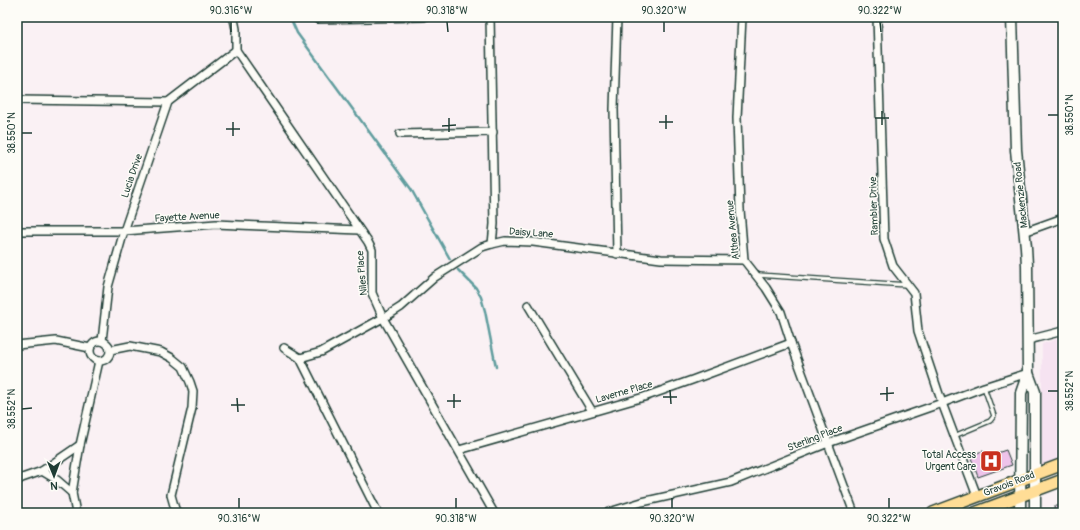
<svg xmlns="http://www.w3.org/2000/svg" width="1080" height="530" font-family="Pangolin,sans-serif">
<style>
.built{fill:#f6e3f1}
.lines{fill:none;stroke-linecap:round;stroke-linejoin:round}
.stream{stroke:#609d9e;stroke-width:2.5}
.building{fill:#eec3ea;stroke:#1f3d34}
.service-casing{stroke:#1f3d34;stroke-width:6}
.minor-casing{stroke:#1f3d34;stroke-width:10}
.secondary-casing{stroke:#1f3d34;stroke-width:13}
.primary-casing{stroke:#1f3d34;stroke-width:14}
.service{stroke:#fdfcf7;stroke-width:3.5}
.minor{stroke:#fdfcf7;stroke-width:7}
.secondary{stroke:#fdfcf7;stroke-width:10}
.primary{stroke:#ffdd96;stroke-width:11}
.ticks{fill:none;stroke:#1f3d34;stroke-width:1.5}
.labels{text-anchor:middle;dominant-baseline:central;stroke-width:3;stroke-linejoin:round;paint-order:stroke}
.street-label{font-size:10px;fill:#1f3d34;stroke:#fdfcf7}
.poi-label{font-size:10px;fill:#1f3d34;stroke:#fdfcf7;text-anchor:end}
.neatline{fill:none;stroke:#1f3d34;stroke-width:1.5}
.ticks-label{font-size:10px;text-anchor:middle;fill:#1f3d34}
</style>
<rect width="100%" height="100%" fill="#faf1f4"/>
<filter id="ink" filterUnits="userSpaceOnUse"><feTurbulence type="fractalNoise" baseFrequency=".025" numOctaves="2"/><feDisplacementMap in="SourceGraphic" scale="8" xChannelSelector="R" yChannelSelector="G"/><feConvolveMatrix kernelMatrix="1 2 1 2 8 2 1 2 1" color-interpolation-filters="sRGB"/></filter>
<g filter="url(#ink)">
<polygon class="built" points="1063,337 1063,393 1059,396 1063,406 1063,459 1042,466 1042,344"/>
<g class="lines">
<g class="stream">
<polyline points="290,17 297,33 411,189 450,259"/>
<polyline points="458,270 476,288 481,297 485,311 496,367"/>
</g>
</g>
<g class="building">
<polygon points="1006,450 1012,465 978,477 970,455 983,451 985,457"/>
<polygon points="1054,506 1063,506 1063,513 1055,513"/>
</g>
<g class="lines">
<g class="service-casing">
<g id="service">
<polyline points="758,275 907,285"/>
<polyline points="1063,397 1063,398"/>
<polyline points="954,436 990,421 994,416 984,387"/>
</g>
</g>
<g class="minor-casing">
<g id="minor">
<polyline points="232,17 234,19 236,29 236,50 368,242 372,250 372,293 383,318 494,513"/>
<polyline points="490,17 494,224 492,244"/>
<polyline points="742,17 737,118 740,210 744,260 766,288 781,312 791,343 854,513"/>
<polyline points="877,17 884,239 893,266 914,293 918,331 942,403 977,496"/>
<polyline points="317,19 424,17"/>
<polyline points="17,100 168,102"/>
<polyline points="400,134 493,132"/>
<polyline points="17,231 124,231 216,224 359,230"/>
<polyline points="1024,232 1063,218"/>
<polyline points="617,254 614,109 617,17"/>
<polyline points="528,305 592,411"/>
<polyline points="1028,340 1063,331"/>
<circle cx="100" cy="351" r="10"/>
<polyline points="102,341 108,287 124,231 168,102 236,50"/>
<polyline points="17,345 56,341 90,348"/>
<polyline points="284,348 300,358 378,513"/>
<polyline points="110,350 130,346 161,352 172,358 183,367 190,382 193,391 192,408 171,495 175,509 178,513"/>
<polyline points="300,358 321,352 390,314 401,307 435,277 482,247 492,244 505,241 533,242 661,259 744,260"/>
<polyline points="459,450 644,397 692,380 791,343"/>
<polyline points="42,471 57,480 72,493"/>
<polyline points="17,481 22,478 42,471 80,445"/>
<polyline points="76,513 72,493 80,445 99,361"/>
<polyline points="606,513 642,502 731,482 828,443 942,403 984,387 1028,373"/>
</g>
</g>
<g class="secondary-casing">
<g id="secondary">
<polyline points="1012,17 1016,150 1026,247 1027,265 1028,373 1035,392 1035,513"/>
<polyline points="1020,513 1021,393 1028,373"/>
</g>
</g>
<g class="primary-casing">
<g id="primary">
<polyline points="933,513 1063,464"/>
<polyline points="975,513 1063,480"/>
</g>
</g>
<use href="#service" class="service"/>
<use href="#minor" class="minor"/>
<use href="#secondary" class="secondary"/>
<use href="#primary" class="primary"/>
</g>
</g>
<path class="ticks" d="M231,22V32M447,22L448,32M664,22V32M880,22L881,32M882,111V125M666,115V129M1048,115H1058M449,118V132M875,118H889M233,122V136M659,122H673M442,126L456,125M226,129H240M22,133H32M887,387V401M670,390L671,404M1048,391H1058M454,394V408M880,394L894,393M663,397H677M237,398L238,412M447,401H461M231,405H245M22,409L32,408M239,498V508M456,498V508M672,498V508M889,498V508"/>
<defs>
<g id="hospital-square" transform="scale(1.15)"><rect x="-9" y="-9" width="18" height="18" rx="4" fill="#c8321e" stroke="#fdfcf7"/><path d="M-5-5h3v3.5h4V-5h3V5h-3V1.5h-4V5h-3Z" fill="#fff"/></g>
</defs>
<g fill-rule="evenodd">
<use href="#hospital-square" x="991" y="461"/>
</g>
<g class="labels">
<g class="street-label">
<text transform="translate(132 176) rotate(-71)">Lucia Drive</text>
<text transform="translate(1021 195) rotate(-96)">Mackenzie Road</text>
<text transform="translate(874 206) rotate(-92)">Rambler Drive</text>
<text transform="translate(187 217) rotate(-3)">Fayette Avenue</text>
<text transform="translate(733 230) rotate(-96)">Althea Avenue</text>
<text transform="translate(531 233) rotate(4)">Daisy Lane</text>
<text transform="translate(362 273) rotate(-95)">Niles Place</text>
<text transform="translate(624 392) rotate(-16)">Laverne Place</text>
<text transform="translate(815 438) rotate(-21)">Sterling Place</text>
<text transform="translate(1009 484) rotate(-21)">Gravois Road</text>
</g>
<g class="poi-label">
<text x="976" y="455">Total Access<tspan x="976" dy="12">Urgent Care</tspan></text>
</g>
</g>
<rect width="1080" height="530" fill="none" stroke="#fdfcf7" stroke-width="44"/>
<g transform="translate(54 476) rotate(179)" stroke="#fdfcf7" stroke-width="3" paint-order="stroke">
<path d="M0-3L7 15L0 10L-7 15Z" fill="#1f3d34"/>
<text y="-6" font-size="11" font-weight="bold" text-anchor="middle" fill="#1f3d34">N</text>
</g>
<rect x="22" y="22" width="1036" height="486" class="neatline"/>
<g class="ticks-label">
<text x="231" y="14">90.316°W</text>
<text x="447" y="14">90.318°W</text>
<text x="664" y="14">90.320°W</text>
<text x="880" y="14">90.322°W</text>
<text transform="translate(1069 115) rotate(-90)" y="4">38.550°N</text>
<text transform="translate(11 133) rotate(-90)" y="4">38.550°N</text>
<text transform="translate(1069 391) rotate(-90)" y="4">38.552°N</text>
<text transform="translate(11 409) rotate(-90)" y="4">38.552°N</text>
<text x="239" y="522">90.316°W</text>
<text x="456" y="522">90.318°W</text>
<text x="672" y="522">90.320°W</text>
<text x="889" y="522">90.322°W</text>
</g>
</svg>
